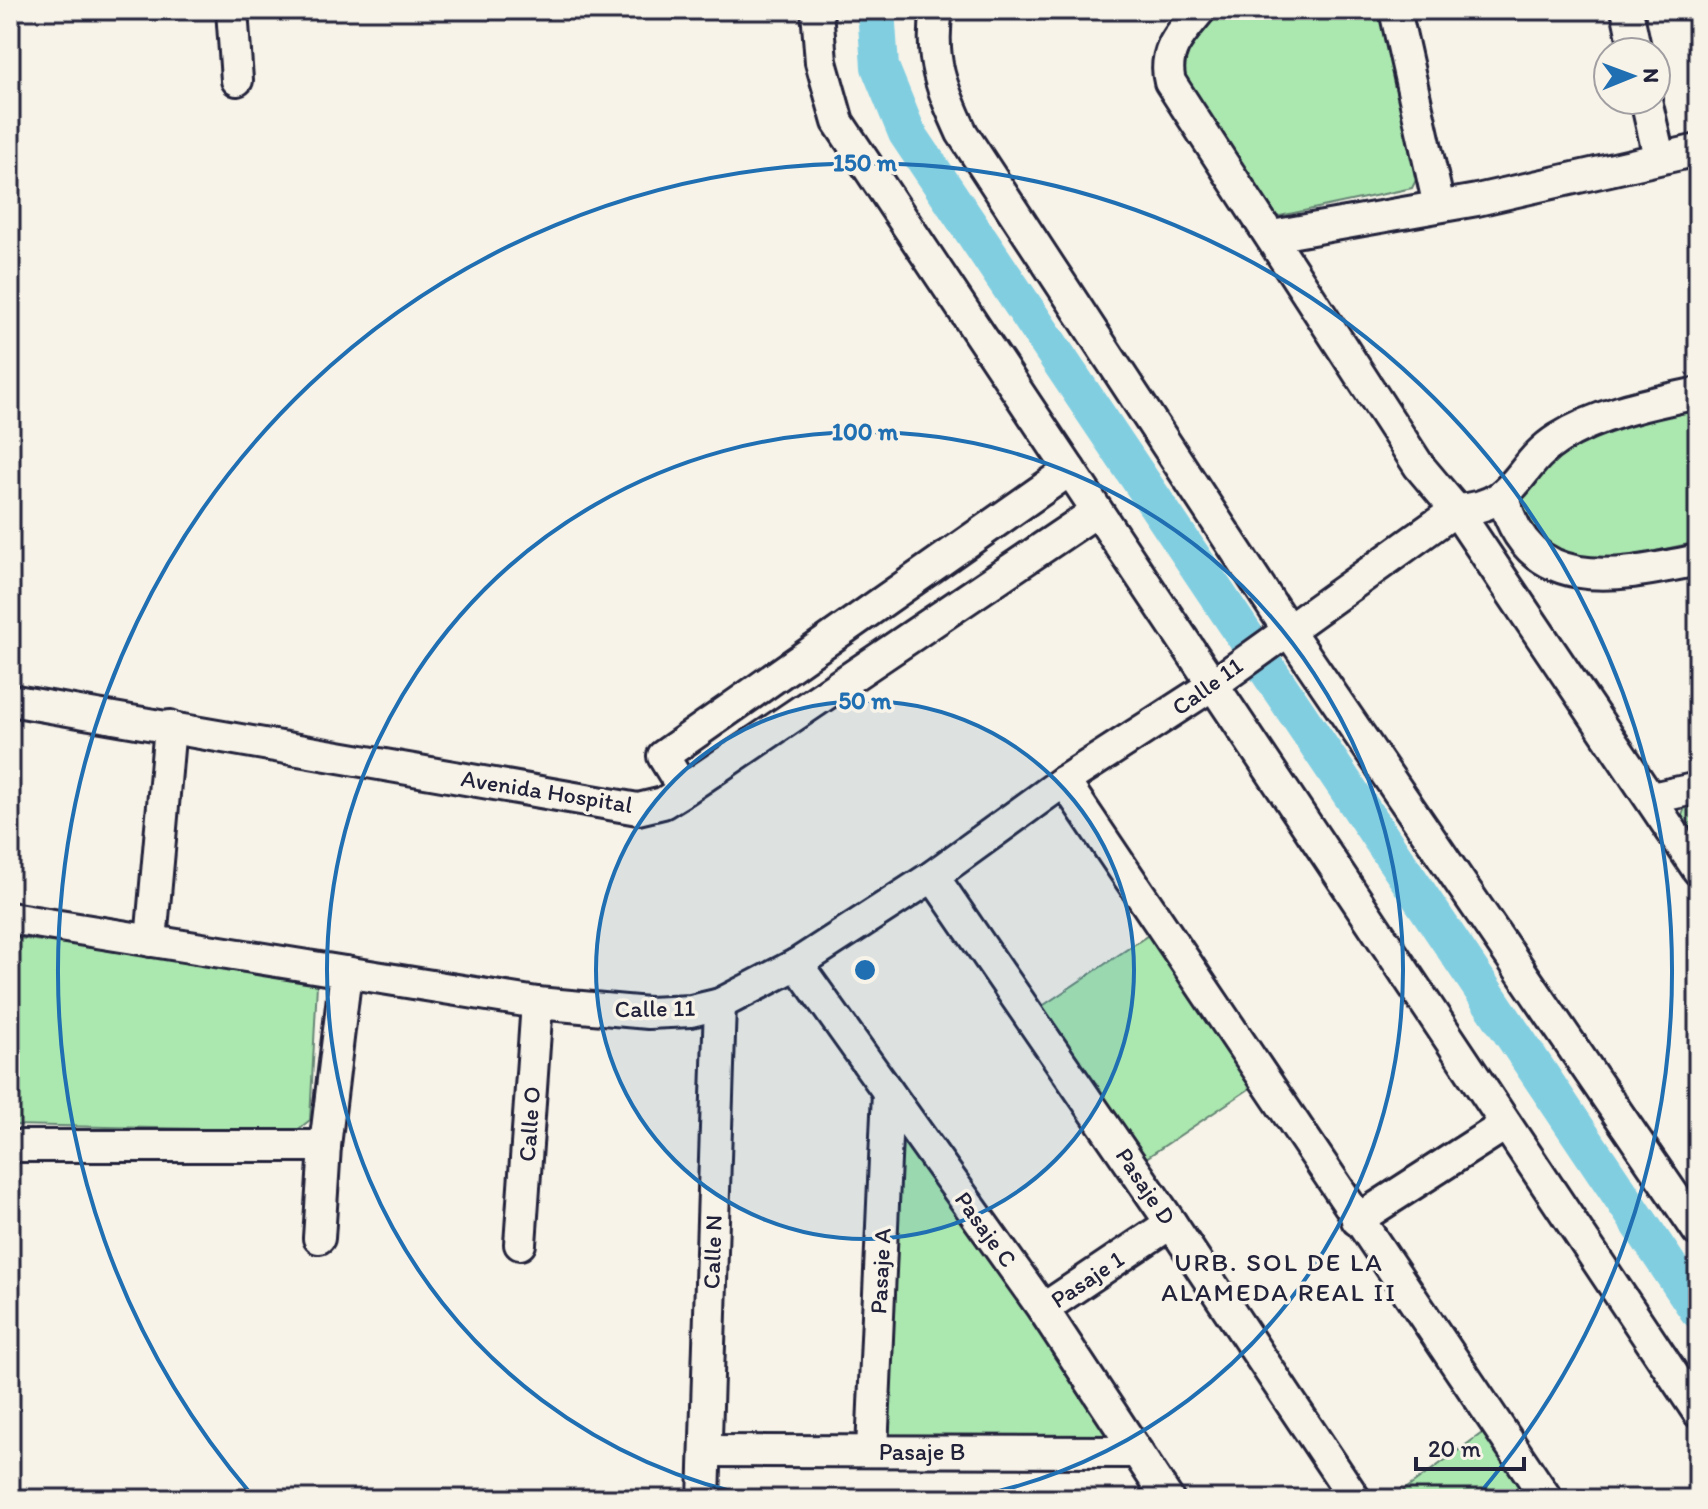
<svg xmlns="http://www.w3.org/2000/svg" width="1708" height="1509" font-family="Itim,sans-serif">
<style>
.green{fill:#abe8af;stroke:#668575;stroke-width:2}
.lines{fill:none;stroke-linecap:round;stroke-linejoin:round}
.canal{stroke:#82cee1;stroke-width:38}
.street-casing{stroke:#22223b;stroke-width:36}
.street{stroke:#f7f3e8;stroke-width:30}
.ring{fill:none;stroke:#1f6fb2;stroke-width:4}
.labels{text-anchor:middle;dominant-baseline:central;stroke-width:7;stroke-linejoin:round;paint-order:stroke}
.street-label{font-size:24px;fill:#22223b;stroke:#f7f3e8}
.neighbourhood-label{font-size:26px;letter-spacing:2px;fill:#22223b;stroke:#f7f3e8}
.centre{fill:#1f6fb2;stroke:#f7f3e8;stroke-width:4}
.ring-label{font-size:24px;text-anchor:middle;font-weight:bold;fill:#1f6fb2;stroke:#f7f3e8;stroke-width:7;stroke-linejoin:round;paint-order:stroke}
</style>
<rect width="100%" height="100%" fill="#f7f3e8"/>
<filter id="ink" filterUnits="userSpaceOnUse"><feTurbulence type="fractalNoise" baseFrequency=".0125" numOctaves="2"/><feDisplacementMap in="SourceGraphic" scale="16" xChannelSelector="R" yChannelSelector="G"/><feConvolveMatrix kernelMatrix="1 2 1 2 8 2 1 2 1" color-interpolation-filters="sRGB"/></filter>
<g filter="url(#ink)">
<g class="green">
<polygon points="1216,10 1382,10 1418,176 1412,188 1275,217 1178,77 1175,60"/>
<polygon points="1698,403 1698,542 1593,564 1534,544 1515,496 1565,444"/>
<polygon points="1698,801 1698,848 1680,820 1687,803"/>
<polygon points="1150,934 1252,1087 1137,1164 1035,1011"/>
<polygon points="10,937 300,973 317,984 310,1120 296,1131 10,1125"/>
<polygon points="898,1103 1125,1445 879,1440"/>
<polygon points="1489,1428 1538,1499 1392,1499"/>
</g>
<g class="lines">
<polyline class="canal" points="876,10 880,67 907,133 1698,1310"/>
<g class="street-casing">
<g id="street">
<polyline points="232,10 237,80"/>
<polyline points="817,10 821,62 838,122 1698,1412"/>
<path d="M937,10C929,60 942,89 962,133L1288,630L1698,1231"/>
<path d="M1200,10C1181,33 1162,51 1170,82L1419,466L1456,510L1698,870"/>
<polyline points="1395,10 1439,206"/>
<polyline points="1627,10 1636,52"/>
<polyline points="1646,100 1659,157"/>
<polyline points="1272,236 1477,200 1698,150"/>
<path d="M1503,496C1529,598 1620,576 1698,560"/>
<polyline points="10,700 638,809 663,803 684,790 1097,511"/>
<polyline points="1064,781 1547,1499"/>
<polyline points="684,790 663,756 1070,470"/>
<polyline points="1652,798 1698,788"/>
<polyline points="933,876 1171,1223 1355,1499"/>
<path d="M10,918L537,1003L648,1013L691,1011L720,1004L797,964L933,876L1064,781L1211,686L1456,510C1519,507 1515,466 1558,439C1599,413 1651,403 1698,393"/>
<polyline points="151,941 170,726"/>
<polyline points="797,964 1043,1309 1168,1499"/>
<polyline points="10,1146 325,1146"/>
<polyline points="1357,1220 1505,1125"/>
<polyline points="319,1238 325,1146 346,972"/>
<polyline points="520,1244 537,1003"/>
<polyline points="1043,1309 1171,1223"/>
<polyline points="872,1450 888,1092"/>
<polyline points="706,1451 1137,1452"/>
<polyline points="704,1499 720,1004"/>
</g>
</g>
<use href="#street" class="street"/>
</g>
</g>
<circle cx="865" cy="970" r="269" fill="#1f6fb2" fill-opacity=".12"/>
<g class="ring">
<circle cx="865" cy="970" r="269"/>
<path d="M767 1499A538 538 0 1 1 963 1499"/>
<path d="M251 1494A807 807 0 1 1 1479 1494"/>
</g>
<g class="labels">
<g class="street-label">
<text transform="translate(1207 686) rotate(-36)">Calle 11</text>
<text transform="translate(547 791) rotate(9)">Avenida Hospital</text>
<text transform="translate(655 1008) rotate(-1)">Calle 11</text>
<text transform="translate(529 1124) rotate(-86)">Calle O</text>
<text transform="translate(1146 1186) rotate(56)">Pasaje D</text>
<text transform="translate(986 1229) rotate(54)">Pasaje C</text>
<text transform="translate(712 1252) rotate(-88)">Calle N</text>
<text transform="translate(880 1271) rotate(-87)">Pasaje A</text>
<text transform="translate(1087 1279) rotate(-34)">Pasaje 1</text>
<text x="922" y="1451">Pasaje B</text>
</g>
<g class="neighbourhood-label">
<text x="1279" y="1262">URB. SOL DE LA<tspan x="1279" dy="30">ALAMEDA REAL II</tspan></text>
</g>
</g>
<circle cx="865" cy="970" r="12" class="centre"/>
<g class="ring-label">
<text x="865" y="171">150 m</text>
<text x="865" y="440">100 m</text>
<text x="865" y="709">50 m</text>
</g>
<rect width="1708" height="1509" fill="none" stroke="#f7f3e8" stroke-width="40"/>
<rect x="20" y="20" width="1668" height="1469" fill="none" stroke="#22223b" stroke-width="3" filter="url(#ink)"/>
<g transform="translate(1632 76) rotate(89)"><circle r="38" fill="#f7f3e8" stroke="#a29fa3" stroke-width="2"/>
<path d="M0-6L14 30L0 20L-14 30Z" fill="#1f6fb2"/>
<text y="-12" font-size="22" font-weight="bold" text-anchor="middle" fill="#22223b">N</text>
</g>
<path d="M1416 1457v12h108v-12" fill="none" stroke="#22223b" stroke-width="4"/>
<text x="1428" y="1457" font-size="24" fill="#22223b" stroke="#f7f3e8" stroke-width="6" paint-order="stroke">20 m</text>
</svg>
